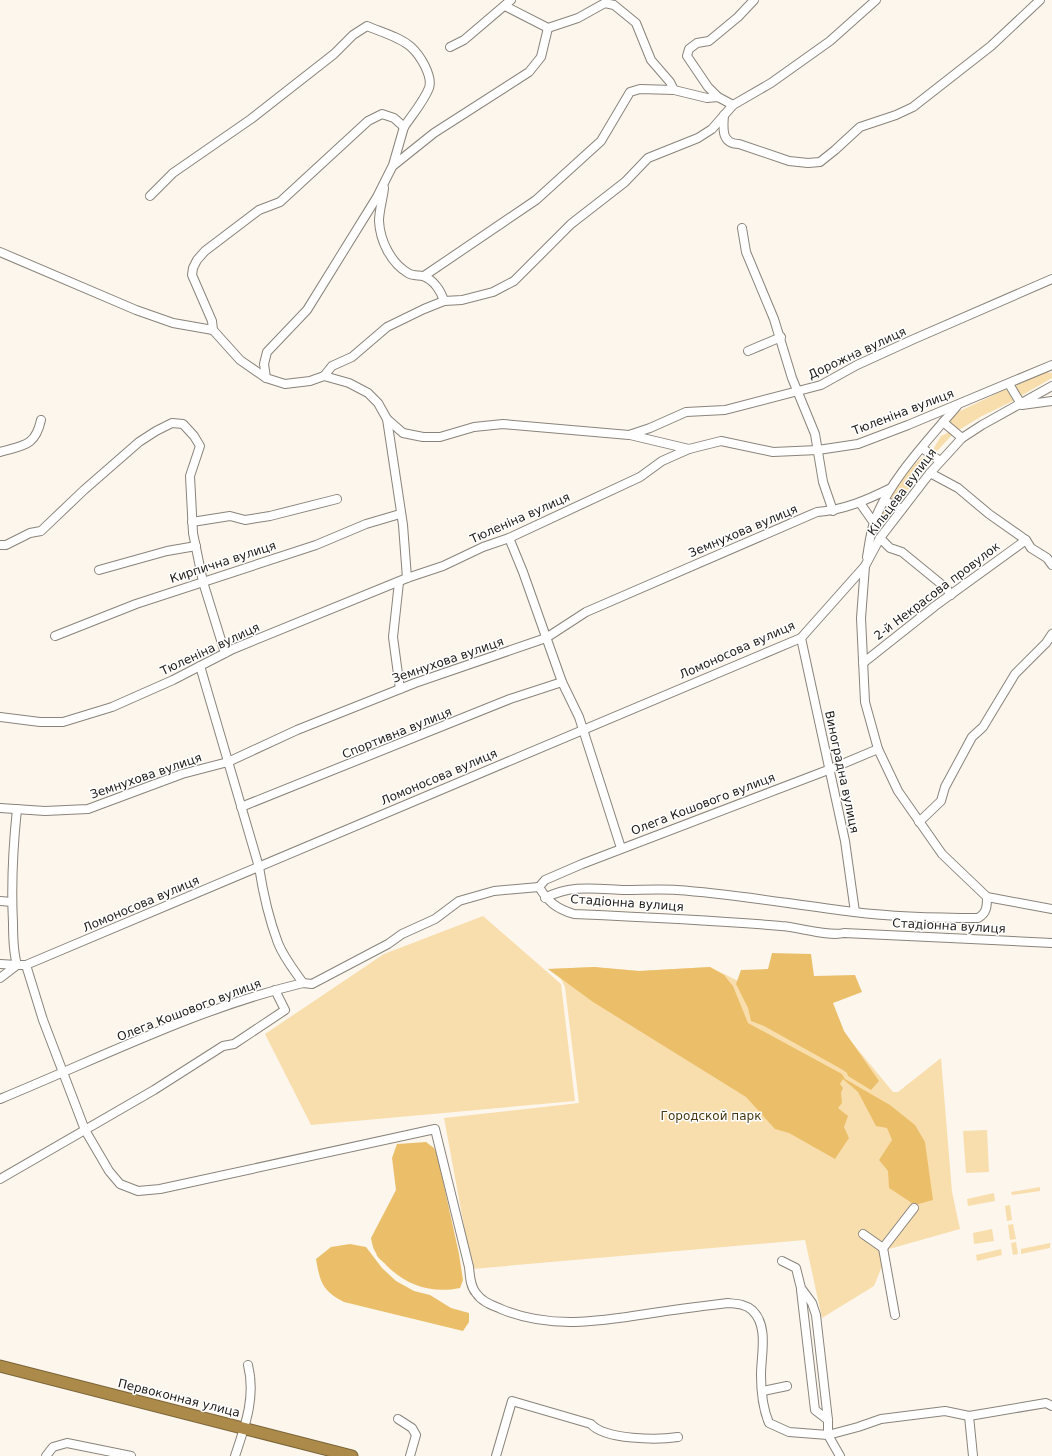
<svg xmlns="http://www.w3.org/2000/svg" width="1052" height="1456" font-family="'DejaVu Sans',sans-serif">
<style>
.green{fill:#f9dead}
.forest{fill:#ebbf6a}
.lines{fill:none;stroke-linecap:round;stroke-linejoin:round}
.minor-casing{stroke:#89847b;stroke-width:10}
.highway-casing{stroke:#7a6438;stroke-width:13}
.minor{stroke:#fff;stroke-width:8}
.highway{stroke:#ac8a49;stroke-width:11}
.labels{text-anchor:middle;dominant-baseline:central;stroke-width:3;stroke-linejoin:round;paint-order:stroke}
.street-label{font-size:12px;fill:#1e1c19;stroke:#fff}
.park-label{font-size:12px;fill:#493712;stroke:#fff}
</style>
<rect width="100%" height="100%" fill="#fcf6ed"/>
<g class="green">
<polygon points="1046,372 1052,373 1052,378 1019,397 1015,386"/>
<polygon points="1004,390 1008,390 1015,400 982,416 959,430 956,431 949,422 958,412"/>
<polygon points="949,432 952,435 937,451 935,450 934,448 941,436"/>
<path d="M925,456L929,458L930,461L900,500L894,502L890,500C892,491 917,458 925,456Z"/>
<path d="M888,507L894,510L884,524H879C877,518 882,509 888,507Z"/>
<polygon points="483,916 561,984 575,1101 311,1125 265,1034 384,954"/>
<polygon points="594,967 639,971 710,967 845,1034 893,1092 898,1092 941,1058 952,1192 960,1229 889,1249 874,1286 822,1318 805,1240 472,1269 444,1118 579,1103 565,987 561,979 548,969"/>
<polygon points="987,1130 989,1172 966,1173 963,1131"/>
<polygon points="1040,1187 1040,1191 1012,1195 1011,1192"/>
<polygon points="994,1193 995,1201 968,1206 967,1199"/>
<polygon points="1010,1205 1012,1220 1007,1221 1005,1206"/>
<polygon points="1013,1224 1016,1239 1010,1240 1008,1225"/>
<polygon points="992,1229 994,1241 974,1244 973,1233"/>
<polygon points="1016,1242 1018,1254 1013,1255 1011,1243"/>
<polygon points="1050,1243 1050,1248 1021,1254 1021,1249"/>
<polygon points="1001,1249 1002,1255 977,1261 976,1255"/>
</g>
<g class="forest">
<polygon points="772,953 811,954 814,976 855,975 862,992 833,1003 844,1031 879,1081 871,1090 848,1076 847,1073 843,1070 764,1026 751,1021 748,1008 736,984 741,970 768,969"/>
<polygon points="594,967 639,971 710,967 724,975 733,986 748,1023 842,1074 845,1079 890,1105 915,1125 925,1142 933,1200 915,1205 889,1188 888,1171 879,1160 892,1140 887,1128 876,1126 858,1092 843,1079 840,1084 843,1088 841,1093 842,1103 838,1108 848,1116 844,1127 849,1138 835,1159 789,1133 775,1129 746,1097 593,1002 548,969"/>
<path d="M426,1142L434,1148L437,1154L459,1254L463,1280L460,1288C431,1294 406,1285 386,1265C383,1261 377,1258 376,1253C373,1249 372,1243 371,1238L396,1190L392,1158L397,1144Z"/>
<path d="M350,1244L366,1247L382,1268L396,1281L414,1291L430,1295L451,1308L469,1313V1322L463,1331L344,1302C323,1291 320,1283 316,1259L331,1247Z"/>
</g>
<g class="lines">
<g class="minor-casing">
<g id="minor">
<polyline points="505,6 548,28 578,18 605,3 614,5 636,23 651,60 670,82 674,90 707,98 718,97 733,105"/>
<polyline points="450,47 464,40 511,0"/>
<polyline points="718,97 708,87 687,56 689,49 697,43 709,41 738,17 754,0"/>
<path d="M724,115C723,128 721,144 739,144L789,161L808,163L820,162L835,150L860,127L896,115L913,107L991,46L1040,0"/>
<polyline points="394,165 434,133 529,72 541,57 548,28"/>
<path d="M384,188C383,198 379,211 379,221C380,241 391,263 408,273C412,276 418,275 423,276C434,280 441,291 444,301"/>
<path d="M150,196L173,173L251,119L334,54L353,35L367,26C381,32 400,37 411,47C420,55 433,76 429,88C424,101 412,115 404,127L394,118L382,114L368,121L280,202L259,210L205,251L197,260L193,268L192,275L212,321L213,330"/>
<polyline points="742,228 746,252 774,319 792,378 815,434 823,482 833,511"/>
<polyline points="0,252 136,310 173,323 213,330 240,360 266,378 285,384 310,381 324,376 349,383 368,393 378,403 387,419 403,525 407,578"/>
<polyline points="424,276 536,200 601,141 630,92 640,89 674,90"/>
<polyline points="748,351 781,337"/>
<polyline points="324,376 332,366 352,357 387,327 424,309 444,301 462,300 493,292 514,281 571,224 625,182 648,158 698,138 712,129 733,105 771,83 830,41 876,0"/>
<polyline points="266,378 264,364 267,352 307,310 377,197 393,165 404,127"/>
<polyline points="1009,384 1021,404"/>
<polyline points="1052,386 982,425 962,438 930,473 880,538 865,566 861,618 865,702 878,749 898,791 942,854 987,897 1052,909"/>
<polyline points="1022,405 1052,401"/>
<polyline points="387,419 403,433 423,437 440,437 474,427 503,424 629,435 650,428 686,412 725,410 821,385 857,365 914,339 1052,279"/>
<polyline points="943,422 962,438"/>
<polyline points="630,435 689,449"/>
<polyline points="922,448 940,461"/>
<path d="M0,452C23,445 35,447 41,420"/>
<polyline points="930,473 958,488 989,514 1026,540 1031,548 1047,558 1052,565"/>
<polyline points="885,501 902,509"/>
<polyline points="860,503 874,523"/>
<polyline points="192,522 230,516 245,520 270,516 337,499"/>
<polyline points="509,538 523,572 562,682 579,717 621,848"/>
<polyline points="880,538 890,548 902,552 946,588 951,595"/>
<polyline points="0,545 6,545 30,533 41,531 84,490 139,442 156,431 172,423 183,424 194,436 200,446 190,476 193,533 203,582 225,653"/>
<path d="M867,557C869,546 870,534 874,523C886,484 930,438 957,406"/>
<polyline points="99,570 167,551 196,546"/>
<polyline points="399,582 393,637 400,689"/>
<polyline points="55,636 136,604 316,545 366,524 400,514"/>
<polyline points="801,638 845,841 855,912"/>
<polyline points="863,663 935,606 1026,540"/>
<path d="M200,666L259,867C263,893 269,919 278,943C284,958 294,970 303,983"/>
<polyline points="0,717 40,722 63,722 112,707 173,680 233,649 407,578 443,566 483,547 509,538 640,477 662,461 689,449 721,441 773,452 818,450 858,444 908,425 1052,365"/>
<path d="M878,749L828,770L582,864L545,880L539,887C548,902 557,909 574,914C643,917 712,920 781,926C798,927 829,937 844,933L1052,943"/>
<polyline points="241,807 510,699 562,682"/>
<path d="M0,808L45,811L88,809L182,774L228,762L297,730L415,683L546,638L586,612L817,512C844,510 867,500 891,488"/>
<polyline points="919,822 941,801 945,787 972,737 983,727 1015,674 1046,643 1052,634"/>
<path d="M545,898C571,884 597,889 625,890C642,890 659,889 677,890C736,894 795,905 854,912C895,917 937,918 978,918C987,913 987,906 987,897"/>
<polyline points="0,901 12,902"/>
<path d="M0,964L17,965C13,951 13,937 13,923C11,884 13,847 17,809"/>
<path d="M26,965L43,1020L85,1130L109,1171L120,1184L138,1191L160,1189L435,1129L469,1267C470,1276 470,1286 476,1293C482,1302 492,1305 501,1309C551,1330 602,1321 653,1313C678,1309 703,1306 728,1303C737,1304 745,1304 752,1310C769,1326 761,1354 761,1375C761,1391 763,1409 769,1423L789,1432L828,1435L858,1427L881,1419L945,1411L969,1416L1046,1403L1052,1406"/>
<polyline points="0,978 17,965 26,965 801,638 865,566"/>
<path d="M0,1099C100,1058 198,1008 303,983L312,984L388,944L402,934L435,919L459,901L494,891L539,887"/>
<polyline points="0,1179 154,1090 223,1046 234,1044 285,1010 275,990"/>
<polyline points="863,1234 883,1248 914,1208"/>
<polyline points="883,1248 895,1315"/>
<polyline points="782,1261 796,1268 801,1288 812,1303 816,1315 828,1420 828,1435 840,1456"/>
<polyline points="801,1290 815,1410 828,1420"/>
<polyline points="763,1391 787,1386"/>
<polyline points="969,1416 973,1456"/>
<polyline points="398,1419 412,1428 416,1435 410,1456"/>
<polyline points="46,1456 53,1447 67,1443 131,1456"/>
<path d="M235,1456C245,1426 256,1397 248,1365"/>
<path d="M496,1456L512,1401L591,1424C605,1440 658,1440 678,1437"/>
</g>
</g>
<g class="highway-casing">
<polyline id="highway" points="0,1366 352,1456"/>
</g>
<use href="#minor" class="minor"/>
<use href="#highway" class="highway"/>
</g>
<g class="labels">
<g class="street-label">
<text transform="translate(857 353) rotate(-25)">Дорожна вулиця</text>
<text transform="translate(903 412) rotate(-21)">Тюленіна вулиця</text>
<text transform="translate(902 492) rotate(-53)">Кільцева вулиця</text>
<text transform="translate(520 518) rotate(-24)">Тюленіна вулиця</text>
<text transform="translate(743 531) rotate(-23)">Земнухова вулиця</text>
<text transform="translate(223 562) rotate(-18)">Кирпична вулиця</text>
<text transform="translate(937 591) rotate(-37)">2-й Некрасова провулок</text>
<text transform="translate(210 649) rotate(-25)">Тюленіна вулиця</text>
<text transform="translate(737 650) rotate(-24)">Ломоносова вулиця</text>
<text transform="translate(448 660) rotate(-19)">Земнухова вулиця</text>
<text transform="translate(397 733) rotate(-22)">Спортивна вулиця</text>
<text transform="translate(842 772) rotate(78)">Виноградна вулиця</text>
<text transform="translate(146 776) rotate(-19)">Земнухова вулиця</text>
<text transform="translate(439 777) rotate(-23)">Ломоносова вулиця</text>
<text transform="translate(703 804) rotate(-21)">Олега Кошового вулиця</text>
<text transform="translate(627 903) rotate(4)">Стадіонна вулиця</text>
<text transform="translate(141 904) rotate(-23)">Ломоносова вулиця</text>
<text transform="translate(949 926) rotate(3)">Стадіонна вулиця</text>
<text transform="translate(189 1010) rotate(-21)">Олега Кошового вулиця</text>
<text transform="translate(179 1398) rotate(14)">Первоконная улица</text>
</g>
<g class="park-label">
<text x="711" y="1116">Городской парк</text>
</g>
</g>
</svg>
